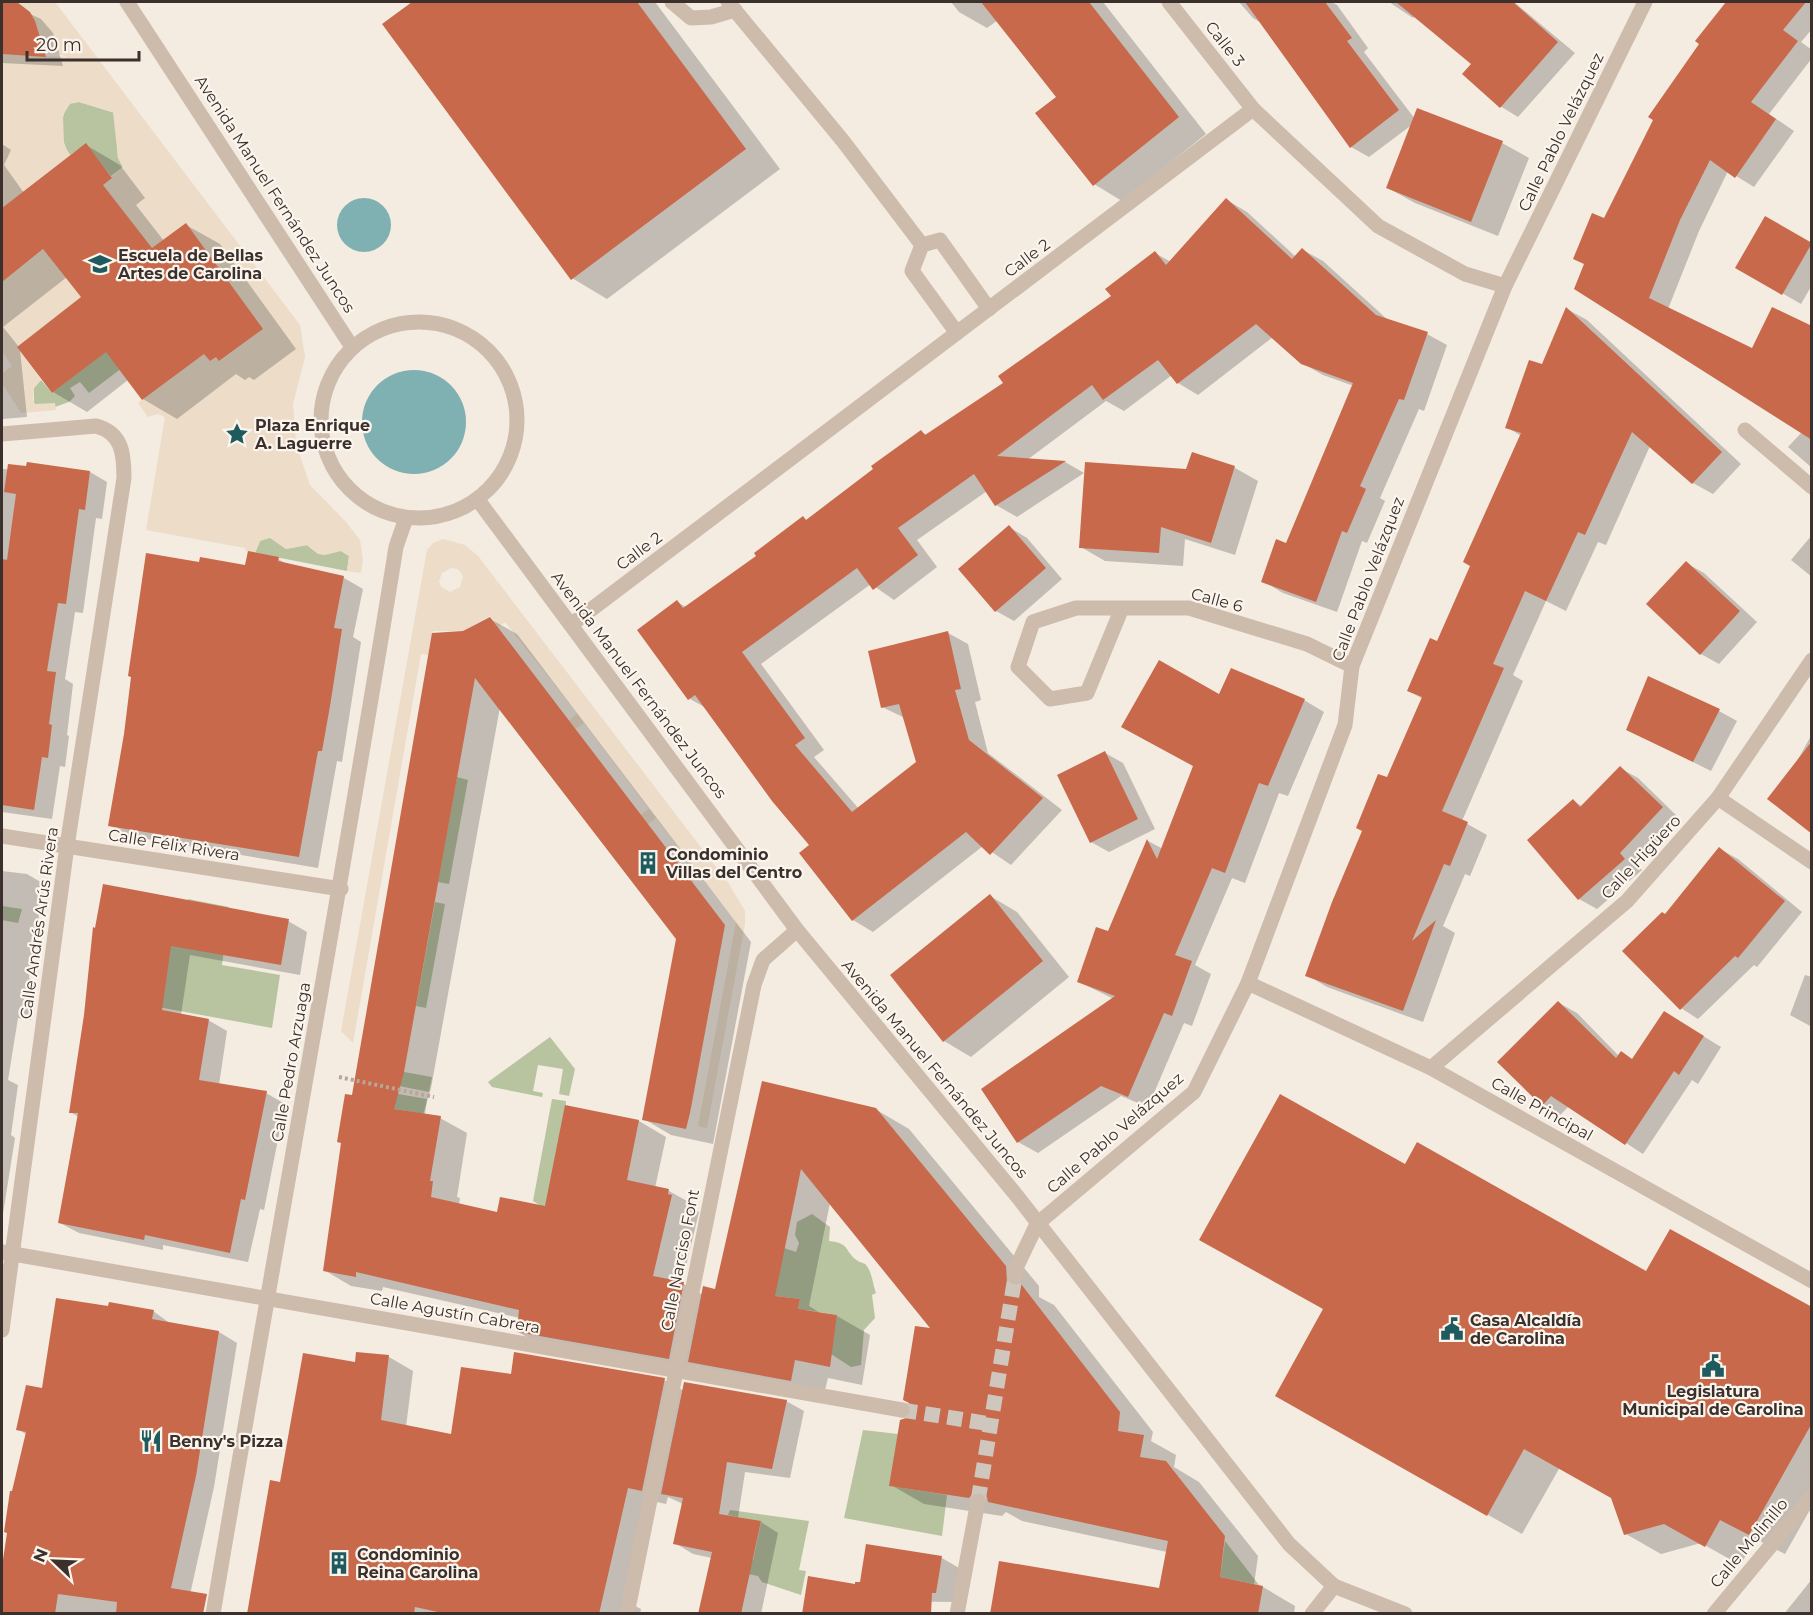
<svg xmlns="http://www.w3.org/2000/svg" width="1813" height="1615" font-family="Montserrat,sans-serif">
<style>
.green{fill:#b8c4a0}
.plaza{fill:#ecdcc8;fill-rule:evenodd}
.water{fill:#7fb0b2}
.shadow{fill:#0003;fill-rule:evenodd}
.building{fill:#c8694b}
.lines{fill:none;stroke-linecap:round;stroke-linejoin:round}
.minor-tunnel{stroke:#cfc6bd;stroke-width:15;stroke-dasharray:15 8;stroke-linecap:butt}
.path{stroke:#b9a596;stroke-width:4;stroke-dasharray:3 3;stroke-linecap:butt}
.minor{stroke:#cdbbac;stroke-width:15}
.labels{text-anchor:middle;dominant-baseline:central;stroke-width:4.5;stroke-linejoin:round;paint-order:stroke}
.street-label{font-size:16px;fill:#3b302b;stroke:#fbf5ee}
.poi-label{font-size:16px;font-weight:bold;fill:#3b302b;stroke:#fbf5ee;text-anchor:start}
</style>
<rect width="100%" height="100%" fill="#f4ebe1"/>
<g class="green">
<path d="M79,102L115,113L118,158L123,167L111,176L86,144L70,155C61,143 58,116 70,103Z"/>
<polygon points="194,284 181,323 89,393 80,382 70,388 75,396 69,402 55,407 55,404 34,404 34,388 41,380 52,393"/>
<path d="M265,538H271L286,549L307,545C327,562 321,550 341,551L349,556L347,571L255,553L260,541Z"/>
<polygon points="457,777 468,780 449,884 438,882"/>
<polygon points="188,899 229,907 222,965 280,975 272,1028 158,1007 172,938 182,936"/>
<polygon points="435,902 445,904 426,1008 416,1006"/>
<polygon points="2,906 22,909 18,923 2,920"/>
<polygon points="550,1037 575,1069 569,1096 559,1094 563,1069 538,1065 533,1091 543,1093 542,1097 492,1087 488,1082"/>
<polygon points="404,1072 432,1077 429,1092 364,1079"/>
<polygon points="370,1089 427,1099 425,1114 376,1106"/>
<polygon points="552,1099 566,1101 561,1219 533,1201"/>
<path d="M812,1214L830,1227L829,1241C851,1243 844,1252 858,1261C861,1263 865,1263 866,1265C872,1272 873,1285 876,1293L872,1295L875,1318L864,1330L861,1365L851,1367L831,1354L837,1315L807,1310L802,1316L797,1315L800,1299L768,1295L784,1248L796,1252L799,1243L795,1235L797,1222Z"/>
<polygon points="863,1430 898,1434 890,1486 947,1495 942,1536 844,1518"/>
<polygon points="730,1510 809,1521 799,1570 806,1571 801,1595 762,1582 758,1576 715,1568 753,1560 761,1522 728,1515"/>
<polygon points="1225,1541 1259,1585 1220,1577"/>
</g>
<g class="plaza">
<polygon points="2,2 55,2 300,325 305,357 293,404 296,444 310,485 346,522 360,540 363,560 361,573 347,571 349,556 341,551 325,555 318,554 307,545 286,549 270,538 260,541 255,553 246,551 245,548 146,530 165,417 158,414 148,417 138,403 204,354 210,361 216,357 220,361 263,329 231,285 157,255 103,185 123,167 118,158 113,112 79,102 70,104 63,115 64,145 70,155 2,208 2,54 67,57 37,44 38,30 30,12"/>
<polygon points="67,231 53,262 71,284 94,266 104,279 26,340 34,351 25,358 41,380 34,388 33,400 35,404 55,403 56,410 21,413 2,383 2,374 12,366 2,351 2,282"/>
<path d="M443,539L465,545L478,556L729,884L745,911V924L707,1128L698,1126L736,922L656,818L648,824L641,815L649,809L584,723L576,729L569,721L577,713L505,622L498,627L490,616L463,631H433L428,655L421,654L353,1043L341,1031L427,550L433,543ZM451,568L458,569L463,576L460,587L450,592L441,587L439,581L442,573Z"/>
</g>
<g class="water">
<circle cx="364" cy="225" r="27"/>
<circle cx="414" cy="422" r="52"/>
</g>
<g class="shadow">
<polygon points="414,2 655,2 780,169 607,299 572,278 384,24"/>
<polygon points="951,2 1103,2 1206,134 1122,201 1094,184 1058,97 998,20 987,28 959,12"/>
<polygon points="1239,2 1331,2 1337,5 1368,48 1364,52 1415,119 1502,143 1529,158 1498,236 1415,203 1388,188 1413,124 1369,157 1351,147 1263,24 1253,18"/>
<polygon points="1389,2 1514,2 1575,53 1518,117 1500,106 1473,64 1415,16 1413,18"/>
<polygon points="1728,2 1812,2 1812,29 1801,42 1812,50 1812,58 1769,114 1794,131 1754,187 1728,171 1699,231 1668,309 1812,395 1812,468 1788,447 1802,432 1576,289 1605,220 1701,44 1697,41"/>
<polygon points="8,4 41,19 53,33 63,66 2,63 2,5"/>
<path d="M2,144L11,150L4,165L24,193L86,145L120,165L145,198L136,205L164,241L186,225L220,244L296,349L254,380L249,377L245,380L236,374L177,419L143,399L128,380L87,412L53,392L20,350L27,417L2,419ZM67,277L83,298L19,347L3,327Z"/>
<polygon points="1227,200 1247,212 1296,257 1303,250 1323,261 1388,320 1427,334 1447,345 1424,411 1419,409 1380,498 1385,501 1367,543 1362,541 1337,612 1283,593 1263,581 1287,545 1354,386 1323,375 1302,363 1273,337 1198,395 1178,383 1172,375 1124,411 1106,401 1027,460 1065,462 1084,473 1017,517 996,505 987,491 917,540 937,567 894,600 871,584 761,664 824,750 814,757 859,809 917,763 905,718 882,707 948,633 968,644 981,700 975,702 988,753 1062,810 1011,865 983,846 873,932 853,920 801,854 812,846 708,709 690,699 639,630 677,602 686,607 758,556 803,518 807,521 921,432 927,435 1005,383 1113,297 1155,253 1171,262"/>
<polygon points="1765,218 1812,245 1812,285 1801,304 1737,267"/>
<polygon points="1567,309 1587,320 1741,464 1713,494 1693,483 1650,446 1606,545 1598,542 1566,611 1546,601 1513,675 1523,681 1462,821 1487,835 1470,876 1465,874 1443,926 1455,933 1423,1022 1327,987 1307,975 1423,699 1409,691 1438,643 1472,566 1521,436 1507,427 1543,366"/>
<polygon points="1193,454 1235,468 1258,481 1235,555 1185,539 1183,566 1105,561 1081,547 1187,471"/>
<polygon points="2,469 90,472 107,482 102,519 96,518 83,613 75,612 65,679 73,684 67,735 69,736 65,767 60,766 52,819 2,812"/>
<polygon points="1009,527 1027,538 1062,579 1014,621 996,611"/>
<polygon points="1812,535 1812,577 1791,560"/>
<polygon points="278,559 290,566 344,578 363,589 353,637 361,642 342,762 337,761 318,868 129,836 109,825 200,564 247,567"/>
<polygon points="1686,563 1704,573 1757,622 1719,664 1701,654"/>
<polygon points="490,619 517,634 751,942 713,1144 671,1135 644,1119 678,938 500,707 431,1088 423,1115 440,1118 467,1133 457,1197 460,1198 459,1205 498,1214 547,1208 567,1107 639,1121 666,1137 655,1188 669,1191 696,1206 695,1210 699,1212 682,1283 701,1294 716,1290 764,1082 875,1109 909,1129 1039,1286 1039,1297 1054,1305 1153,1432 1151,1441 1176,1455 1174,1467 1199,1482 1258,1556 1254,1585 1263,1587 1295,1606 1294,1614 992,1614 1160,1590 1167,1552 1022,1521 1006,1512 1002,1516 924,1504 891,1485 934,1330 830,1203 809,1306 822,1314 837,1316 870,1335 862,1385 828,1378 823,1398 722,1381 697,1366 695,1374 545,1347 518,1332 520,1318 383,1287 382,1291 351,1286 324,1270 353,1097 464,633"/>
<polygon points="1220,696 1304,700 1324,712 1288,796 1279,793 1245,883 1232,878 1195,965 1211,974 1192,1026 1184,1023 1148,1107 1121,1096 1038,1153 1018,1142 1114,999 1079,982 1109,933 1148,841 1163,849"/>
<polygon points="1719,711 1737,721 1711,771 1627,729"/>
<polygon points="1812,734 1812,832 1796,763"/>
<polygon points="1105,753 1123,763 1155,829 1109,852 1091,842"/>
<polygon points="1620,768 1638,778 1679,818 1637,864 1642,870 1597,909 1579,899 1574,801 1583,807"/>
<polygon points="1720,849 1738,859 1802,912 1757,967 1754,965 1698,1019 1681,1008 1666,915"/>
<polygon points="2,871 27,874 44,884 29,978 36,982 31,1020 18,1018 8,1080 18,1085 11,1135 15,1138 2,1220"/>
<polygon points="990,896 1017,912 1069,977 971,1057 944,1041 892,976"/>
<polygon points="288,921 307,932 300,975 190,955 181,1015 208,1020 227,1031 219,1085 266,1093 285,1104 264,1210 260,1209 248,1262 163,1245 163,1250 79,1233 60,1223 79,1117 70,1112 85,1015 94,929"/>
<polygon points="1805,975 1812,977 1812,1027 1790,1015"/>
<polygon points="1559,1003 1577,1013 1619,1056 1633,1060 1682,1023 1721,1047 1698,1084 1692,1080 1643,1154 1569,1106 1560,1115 1542,1105"/>
<polygon points="1406,1166 1647,1273 1812,1309 1812,1506 1785,1554 1756,1539 1740,1565 1701,1543 1661,1554 1626,1534 1613,1497 1560,1467 1522,1534 1311,1415"/>
<polygon points="109,1308 153,1311 171,1324 219,1332 237,1343 214,1487 189,1599 190,1614 2,1614 2,1576 13,1493 27,1435 18,1429 43,1389"/>
<polygon points="357,1353 389,1357 413,1371 406,1427 452,1436 512,1376 664,1380 684,1391 786,1401 804,1411 790,1478 745,1472 738,1518 761,1522 778,1533 761,1614 700,1614 712,1558 693,1554 675,1543 683,1504 668,1497 666,1504 652,1501 629,1603 641,1609 640,1614 249,1614 281,1484 356,1364"/>
<polygon points="942,1558 959,1568 954,1602 878,1601"/>
<polygon points="1812,1579 1812,1614 1784,1614"/>
</g>
<g class="building">
<polygon points="2,2 17,2 30,12 35,21 46,57 2,54"/>
<polygon points="412,2 637,2 746,149 571,280 382,24"/>
<polygon points="981,2 1089,2 1179,117 1093,186 1035,113 1056,97"/>
<polygon points="1245,2 1325,2 1352,38 1347,41 1399,110 1350,148"/>
<polygon points="1396,2 1513,2 1558,42 1500,108 1462,74 1471,64"/>
<polygon points="1726,2 1806,2 1783,30 1798,41 1751,102 1776,119 1735,178 1710,160 1680,220 1649,298 1752,348 1772,307 1812,326 1812,440 1574,289 1584,264 1573,259 1592,213 1604,218 1653,120 1648,117 1699,44 1695,41"/>
<polygon points="1417,108 1503,141 1471,222 1386,188"/>
<polygon points="86,143 112,178 103,185 152,248 186,223 263,329 219,361 216,357 210,361 204,354 142,400 106,352 52,393 17,347 81,297 43,249 2,282 2,208"/>
<polygon points="1226,198 1292,259 1302,248 1376,315 1428,332 1404,400 1399,399 1360,486 1366,489 1347,533 1342,531 1316,602 1261,582 1276,539 1286,543 1353,383 1301,364 1256,324 1177,384 1158,360 1103,400 1092,385 997,456 1066,461 995,506 974,474 898,528 918,555 873,590 857,568 742,652 805,738 795,745 852,812 916,762 899,704 881,708 868,651 948,631 961,689 955,690 969,740 1043,798 990,855 966,832 852,921 799,853 809,845 772,801 695,695 688,700 637,630 677,600 683,608 756,556 754,553 803,516 806,520 873,469 871,466 921,430 925,435 1003,383 998,376 1111,296 1105,289 1155,251 1166,265"/>
<polygon points="1765,216 1812,243 1782,295 1735,268"/>
<polygon points="1566,307 1722,452 1692,484 1632,432 1585,535 1578,532 1546,601 1525,591 1493,664 1504,668 1442,811 1468,822 1450,866 1444,864 1412,941 1436,920 1403,1011 1305,976 1332,902 1362,831 1356,828 1378,774 1387,777 1422,697 1407,691 1430,638 1437,641 1470,566 1463,562 1521,433 1505,428 1529,360 1542,364"/>
<polygon points="1192,452 1235,466 1211,543 1161,527 1159,553 1079,548 1085,462 1186,469"/>
<polygon points="27,462 90,471 85,510 79,509 66,604 58,603 47,671 56,672 49,724 52,725 48,758 42,757 34,810 2,805 2,559 7,560 16,494 4,492 8,464 26,466"/>
<polygon points="1009,525 1046,568 995,612 958,569"/>
<polygon points="248,551 279,557 278,561 344,576 334,628 342,629 330,706 322,751 318,751 299,857 108,826 124,734 131,677 128,676 146,553 199,562 200,557 245,565"/>
<polygon points="1686,561 1740,611 1700,655 1646,604"/>
<polygon points="490,617 725,925 690,1113 686,1129 642,1120 676,939 475,678 404,1072 394,1109 441,1116 430,1181 433,1181 431,1197 497,1212 500,1197 545,1206 565,1105 639,1120 627,1180 669,1189 668,1194 672,1195 653,1276 684,1282 669,1359 517,1332 519,1310 356,1272 356,1277 323,1271 341,1143 337,1142 345,1094 352,1095 432,633 463,631"/>
<polygon points="1159,660 1219,694 1231,668 1305,699 1268,786 1259,783 1225,873 1212,868 1175,955 1192,961 1172,1016 1164,1013 1128,1097 1101,1086 1017,1143 981,1089 1115,996 1077,982 1096,927 1108,931 1147,839 1157,859 1193,766 1121,727"/>
<polygon points="1648,676 1720,709 1693,762 1626,730"/>
<polygon points="1812,741 1812,834 1767,799"/>
<polygon points="1105,751 1138,819 1090,843 1057,775"/>
<polygon points="1620,766 1663,807 1620,853 1625,859 1578,900 1527,840 1573,799 1580,807"/>
<polygon points="1719,847 1785,901 1738,958 1735,956 1680,1010 1622,951 1662,912 1665,914"/>
<polygon points="103,884 289,919 281,965 171,946 162,1010 209,1019 199,1080 267,1091 245,1200 241,1199 230,1253 145,1235 144,1240 58,1223 78,1113 69,1113 84,1015 93,927 95,928"/>
<polygon points="990,894 1043,961 943,1042 890,975"/>
<polygon points="1558,1001 1616,1058 1621,1051 1632,1059 1664,1011 1704,1036 1679,1075 1674,1071 1625,1145 1551,1096 1542,1106 1497,1062"/>
<polygon points="762,1081 876,1108 1006,1266 1007,1282 1014,1287 1021,1284 1120,1412 1118,1431 1144,1435 1140,1457 1166,1461 1225,1536 1220,1577 1263,1586 1258,1614 990,1614 999,1561 1159,1588 1168,1541 988,1502 987,1497 980,1492 974,1492 969,1498 889,1486 900,1420 909,1417 912,1411 909,1403 903,1400 915,1326 930,1328 801,1169 775,1296 800,1299 798,1309 837,1315 830,1367 795,1360 791,1381 688,1362 703,1286 715,1289"/>
<polygon points="1280,1094 1405,1164 1417,1142 1646,1271 1670,1229 1812,1307 1812,1423 1749,1535 1720,1520 1705,1547 1664,1524 1624,1535 1611,1498 1524,1449 1487,1516 1275,1396 1323,1309 1199,1240"/>
<polygon points="56,1298 108,1306 109,1302 154,1310 152,1319 219,1331 196,1476 171,1588 207,1594 203,1614 116,1614 117,1602 58,1594 55,1614 2,1614 2,1566 7,1533 4,1532 10,1491 12,1491 26,1432 16,1430 26,1385 42,1388"/>
<polygon points="356,1352 389,1355 381,1420 451,1434 461,1367 511,1374 514,1352 665,1378 642,1491 628,1488 599,1614 447,1614 415,1607 414,1614 247,1614 270,1480 280,1482 303,1353 355,1362"/>
<polygon points="684,1382 787,1400 772,1469 727,1462 719,1514 761,1521 741,1614 698,1614 712,1552 673,1544 683,1498 661,1494"/>
<polygon points="866,1544 942,1556 936,1593 932,1593 931,1614 802,1614 808,1576 855,1584 855,1582 860,1582"/>
</g>
<g class="lines">
<g class="minor-tunnel">
<polyline points="902,1410 991,1424"/>
<polyline points="978,1501 1015,1277"/>
</g>
<polyline class="path" points="339,1077 434,1097"/>
<g class="minor">
<polyline points="127,2 352,347"/>
<polyline points="672,2 691,18 711,17 735,10"/>
<polyline points="728,2 843,141 922,245"/>
<polyline points="1169,2 1253,109 1378,226 1465,274 1505,286"/>
<circle cx="419" cy="420" r="98"/>
<polyline points="957,333 912,271 922,245 940,240 989,309"/>
<polyline points="1745,430 1812,487"/>
<path d="M2,434L96,426C122,433 124,453 124,478L67,846L2,1330"/>
<polyline points="478,500 797,930 1017,1196 1289,1544 1334,1586 1405,1614"/>
<polyline points="1122,608 1087,693 1050,699 1018,667 1033,622 1076,608 1189,608 1307,644 1352,666"/>
<polyline points="572,624 1253,109"/>
<polyline points="1718,798 1812,862"/>
<polyline points="2,836 341,889"/>
<polyline points="1248,983 1431,1068 1812,1281"/>
<polyline points="1431,1068 1627,901 1718,798 1812,660"/>
<polyline points="2,1252 902,1410"/>
<polyline points="1015,1277 1015,1270 1037,1224 1194,1092 1248,983 1345,725 1352,666 1505,286 1645,2"/>
<path d="M213,1614C273,1258 339,903 396,547L406,518"/>
<polyline points="627,1614 754,985 763,960 797,930"/>
<polyline points="957,1614 978,1501"/>
<polyline points="1312,1614 1334,1586"/>
<polyline points="1714,1614 1812,1496"/>
</g>
</g>
<defs>
<g id="school-bare" transform="scale(1.8)"><path d="M0-5L7-2L0 1L-7-2ZM-4 1L0 2.5L4 1V4Q0 6-4 4Z" fill="#1f5a5e" stroke="#fbf5ee" stroke-width="2.5" paint-order="stroke"/></g>
<g id="sight-bare" transform="scale(1.8)"><path d="M0-6L1.8-2.2L6-1.7L2.9 1.2L3.7 5.4L0 3.3L-3.7 5.4L-2.9 1.2L-6-1.7L-1.8-2.2Z" fill="#1f5a5e" stroke="#fbf5ee" stroke-width="2.5" paint-order="stroke"/></g>
<g id="building-bare" transform="scale(1.8)"><path d="M-4-6H4V6H1V3H-1V6H-4ZM-2.5-4.3h1.7v1.8h-1.7ZM.8-4.3h1.7v1.8H.8ZM-2.5-1h1.7V.8h-1.7ZM.8-1h1.7V.8H.8Z" fill="#1f5a5e" stroke="#fbf5ee" stroke-width="2.5" paint-order="stroke"/></g>
<g id="civic-bare" transform="scale(1.8)"><path d="M-.6-6.5H3V-4.5H.6V-3L4-1V1h2V6H-6V1h2V-1L-.6-3ZM-1.2 2.5V6h2.4V2.5Z" fill="#1f5a5e" stroke="#fbf5ee" stroke-width="2.5" paint-order="stroke"/></g>
<g id="restaurant-bare" transform="scale(1.8)"><path d="M-5-6h1v4h1v-4h1v4h1v-4h1v5L-1.5 .5V6h-2V.5L-5-1ZM5-6V6H3V1.5H1.5Q1.5-4 5-6Z" fill="#1f5a5e" stroke="#fbf5ee" stroke-width="2.5" paint-order="stroke"/></g>
</defs>
<g fill-rule="evenodd">
<use href="#school-bare" x="100" y="264"/>
<use href="#sight-bare" x="237" y="434"/>
<use href="#building-bare" x="648" y="863"/>
<use href="#civic-bare" x="1452" y="1329"/>
<use href="#civic-bare" x="1713" y="1366"/>
<use href="#restaurant-bare" x="151" y="1441"/>
<use href="#building-bare" x="339" y="1563"/>
</g>
<g class="labels">
<g class="street-label">
<text transform="translate(1225 44) rotate(52)">Calle 3</text>
<text transform="translate(1561 132) rotate(-64)">Calle Pablo Velázquez</text>
<text transform="translate(275 194) rotate(57)">Avenida Manuel Fernández Juncos</text>
<text transform="translate(1027 258) rotate(-37)">Calle 2</text>
<text transform="translate(639 551) rotate(-37)">Calle 2</text>
<text transform="translate(1368 579) rotate(-69)">Calle Pablo Velázquez</text>
<text transform="translate(1217 600) rotate(15)">Calle 6</text>
<text transform="translate(639 685) rotate(53)">Avenida Manuel Fernández Juncos</text>
<text transform="translate(174 845) rotate(9)">Calle Félix Rivera</text>
<text transform="translate(1641 857) rotate(-47)">Calle Higüero</text>
<text transform="translate(39 923) rotate(-82)">Calle Andrés Arús Rivera</text>
<text transform="translate(291 1062) rotate(-80)">Calle Pedro Arzuaga</text>
<text transform="translate(935 1069) rotate(50)">Avenida Manuel Fernández Juncos</text>
<text transform="translate(1542 1109) rotate(29)">Calle Principal</text>
<text transform="translate(1115 1133) rotate(-41)">Calle Pablo Velázquez</text>
<text transform="translate(680 1260) rotate(-79)">Calle Narciso Font</text>
<text transform="translate(455 1313) rotate(10)">Calle Agustín Cabrera</text>
<text transform="translate(1749 1543) rotate(-50)">Calle Molinillo</text>
</g>
<g class="poi-label">
<text x="118" y="255">Escuela de Bellas<tspan x="118" dy="18">Artes de Carolina</tspan></text>
<text x="255" y="425">Plaza Enrique<tspan x="255" dy="18">A. Laguerre</tspan></text>
<text x="666" y="854">Condominio<tspan x="666" dy="18">Villas del Centro</tspan></text>
<text x="1470" y="1320">Casa Alcaldía<tspan x="1470" dy="18">de Carolina</tspan></text>
<text x="1713" y="1391" text-anchor="middle">Legislatura<tspan x="1713" dy="18">Municipal de Carolina</tspan></text>
<text x="169" y="1441">Benny's Pizza</text>
<text x="357" y="1554">Condominio<tspan x="357" dy="18">Reina Carolina</tspan></text>
</g>
</g>
<rect width="1813" height="1615" fill="none" stroke="#3b302b" stroke-width="6"/>
<g transform="translate(54 1561) rotate(293)" stroke="#fbf5ee" stroke-width="4.5" paint-order="stroke">
<path d="M0-4.5L10 22L0 15L-10 22Z" fill="#3b302b"/>
<text y="-9" font-size="16" font-weight="bold" text-anchor="middle" fill="#3b302b">N</text>
</g>
<path d="M27 51v9h112v-9" fill="none" stroke="#3b302b" stroke-width="3"/>
<text x="36" y="51" font-size="18" fill="#3b302b" stroke="#fbf5ee" stroke-width="4.5" paint-order="stroke">20 m</text>
</svg>
